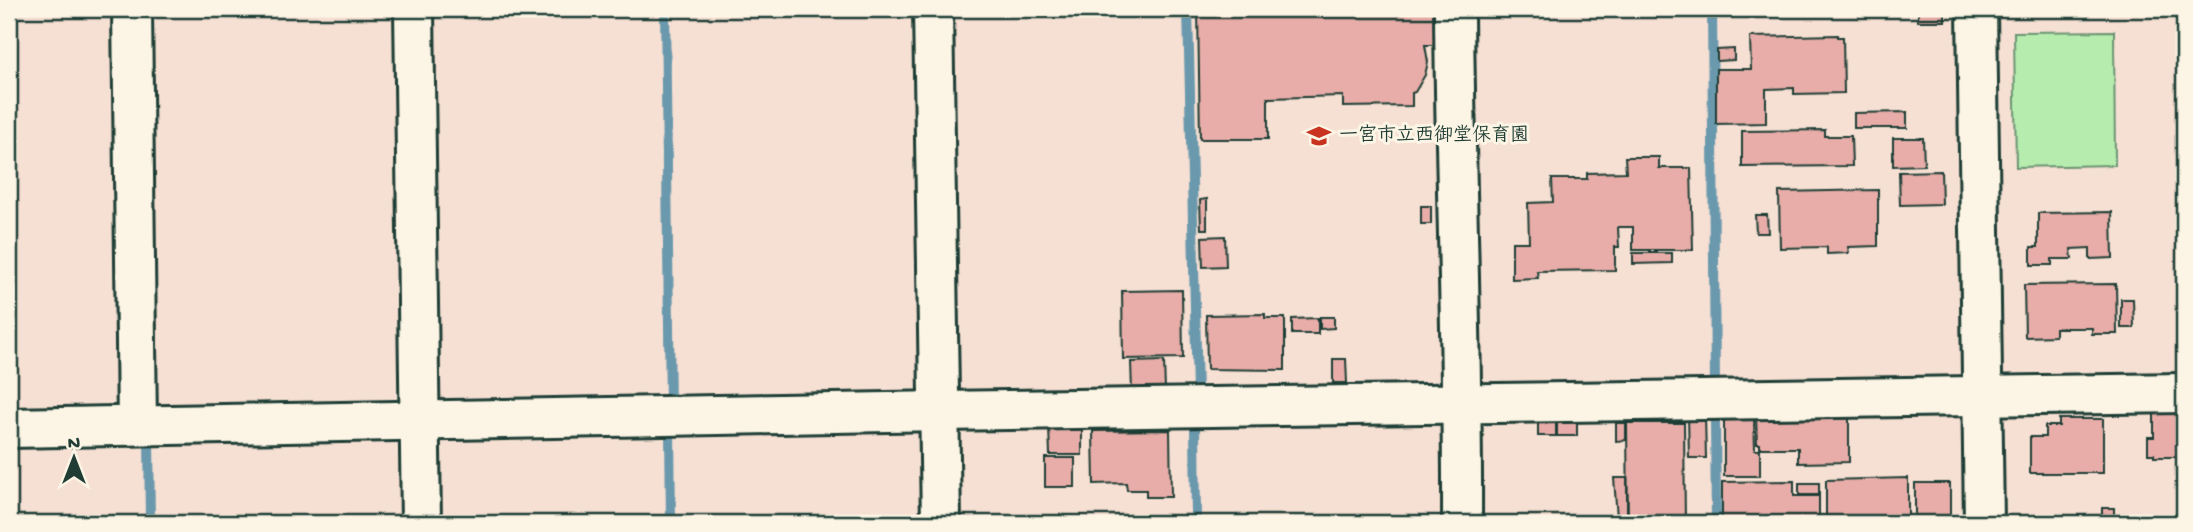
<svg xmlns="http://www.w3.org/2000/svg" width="2193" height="532" font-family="'Gochi Hand','Klee One',sans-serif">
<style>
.green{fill:#b7ecaf;stroke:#6b9472;stroke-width:2}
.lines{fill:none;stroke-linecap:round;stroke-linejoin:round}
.stream{stroke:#6a99ad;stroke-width:10}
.building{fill:#e8ada8;stroke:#1f3d34;stroke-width:2}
.minor-casing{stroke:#1f3d34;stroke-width:44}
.tertiary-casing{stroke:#1f3d34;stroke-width:44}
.minor{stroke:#fcf5e5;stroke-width:38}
.tertiary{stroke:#fcf5e5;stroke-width:38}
.labels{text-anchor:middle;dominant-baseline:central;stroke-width:6;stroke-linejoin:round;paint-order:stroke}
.poi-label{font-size:19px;font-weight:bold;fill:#1f3d34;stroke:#fcf5e5;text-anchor:start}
</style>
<rect width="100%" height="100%" fill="#f6dfd3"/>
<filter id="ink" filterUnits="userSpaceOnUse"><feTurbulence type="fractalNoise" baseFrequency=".0143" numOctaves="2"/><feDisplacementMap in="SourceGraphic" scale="14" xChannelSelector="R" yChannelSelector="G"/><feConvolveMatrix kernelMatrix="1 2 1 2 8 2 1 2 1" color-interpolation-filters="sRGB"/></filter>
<g filter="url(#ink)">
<polygon class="green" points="2114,31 2115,165 2016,167 2014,32"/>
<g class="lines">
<g class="stream">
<polyline points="665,9 670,406"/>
<polyline points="1188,9 1197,394"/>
<polyline points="1712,9 1715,387"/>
<polyline points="1715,418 1716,523"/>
<polyline points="1195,423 1196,523"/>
<polyline points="670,429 671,523"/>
<polyline points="149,436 150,523"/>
</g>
</g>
<g class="building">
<polygon points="1198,9 1434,9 1434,45 1425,45 1428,62 1425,75 1415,92 1412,93 1412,106 1343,107 1343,96 1268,98 1268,139 1200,139"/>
<rect x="1918" y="9" width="27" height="12"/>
<polygon points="1838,35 1838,37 1843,37 1844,93 1794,94 1794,88 1766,89 1766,123 1716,124 1716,69 1751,69 1750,37"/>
<polygon points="1734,49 1734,60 1717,61 1717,50"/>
<polygon points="1907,112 1907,128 1854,128 1854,113"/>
<polygon points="1825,130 1825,136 1851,136 1852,166 1742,167 1742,131"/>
<polygon points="1893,138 1923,138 1924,165 1893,166"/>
<polygon points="1625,157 1659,157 1659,168 1691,168 1693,250 1633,250 1633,227 1618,227 1619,247 1615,247 1615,270 1537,271 1538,278 1512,279 1512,242 1529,242 1528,203 1553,202 1552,179 1587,179 1587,173 1626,172"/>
<polygon points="1941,171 1942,204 1900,205 1899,172"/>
<polygon points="1878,190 1878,246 1848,247 1849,253 1827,254 1827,247 1780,248 1779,192"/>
<polygon points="1207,199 1207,229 1201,229 1200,200"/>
<rect x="1421" y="206" width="10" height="18"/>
<polygon points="2112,212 2113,258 2090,259 2090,248 2071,249 2072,259 2052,259 2052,265 2031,265 2031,247 2038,247 2038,213"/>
<polygon points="1755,215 1767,215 1768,233 1756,233"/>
<polygon points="1225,236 1226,266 1203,267 1202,237"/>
<polygon points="1633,253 1672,253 1672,263 1633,264"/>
<polygon points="2116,284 2117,334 2092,334 2092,328 2055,328 2055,336 2025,337 2024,285"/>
<polygon points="1182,290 1183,358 1123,359 1122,291"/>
<polygon points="2121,299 2133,299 2134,328 2121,328"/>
<polygon points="1265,314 1265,318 1285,318 1285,370 1207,369 1206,315"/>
<polygon points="1320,317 1334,317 1334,328 1320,329"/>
<polygon points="1318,318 1318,334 1292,334 1292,319"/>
<polygon points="1333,359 1346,359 1347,383 1333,383"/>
<polygon points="1164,361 1165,390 1132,391 1131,362"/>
<polygon points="2154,408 2184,408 2184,457 2154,457 2154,454 2148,454 2148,437 2154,437"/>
<polygon points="1849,414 1849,462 1798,463 1798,448 1760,448 1760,444 1757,444 1756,415"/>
<polygon points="1688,415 1705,415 1706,458 1689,458"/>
<polygon points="1724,415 1754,415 1755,450 1760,450 1760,476 1724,476"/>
<polygon points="2059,419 2103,419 2103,473 2030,473 2030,437 2045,437 2045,426 2059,426"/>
<polygon points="1556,421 1556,436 1538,436 1538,422"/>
<rect x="1557" y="422" width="20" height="14"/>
<polygon points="1616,423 1626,423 1626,440 1616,441"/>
<polygon points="1627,423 1684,423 1685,523 1628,523"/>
<polygon points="1082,425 1082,455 1050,455 1049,426"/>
<polygon points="1170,430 1171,497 1146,497 1146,490 1127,490 1126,483 1094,484 1093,431"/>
<rect x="1045" y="458" width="30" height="29"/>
<polygon points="1614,478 1627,478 1627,518 1617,518"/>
<polygon points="1908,478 1908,523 1826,523 1826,480"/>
<polygon points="1794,481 1794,496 1819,496 1819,523 1722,523 1722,482"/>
<rect x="1799" y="483" width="20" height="12"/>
<rect x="1915" y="483" width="35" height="37"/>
<rect x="2102" y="508" width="12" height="14"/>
</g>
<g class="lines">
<g class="minor-casing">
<g id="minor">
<polyline points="132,9 137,425"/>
<polyline points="414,9 421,523"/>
<polyline points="933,9 941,523"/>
<path d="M1454,9C1455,180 1463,352 1462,523"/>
<polyline points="9,428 941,411 2184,393"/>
</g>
</g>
<g class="tertiary-casing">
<polyline id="tertiary" points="1977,9 1984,523"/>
</g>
<use href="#minor" class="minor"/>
<use href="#tertiary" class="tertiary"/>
</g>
</g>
<defs>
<g id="school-bare" transform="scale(1.89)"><path d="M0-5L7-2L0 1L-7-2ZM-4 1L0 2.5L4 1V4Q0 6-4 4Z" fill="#c8321e" stroke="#fcf5e5" stroke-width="2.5" paint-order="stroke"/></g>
</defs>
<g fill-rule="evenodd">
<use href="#school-bare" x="1319" y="136"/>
</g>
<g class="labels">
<g class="poi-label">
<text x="1339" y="136">一宮市立西御堂保育園</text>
</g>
</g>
<rect width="2193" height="532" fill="none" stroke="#fcf5e5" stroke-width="35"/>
<rect x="18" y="18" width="2158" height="497" fill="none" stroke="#1f3d34" stroke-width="2.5" filter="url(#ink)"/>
<g transform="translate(74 458)" stroke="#fcf5e5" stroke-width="5" paint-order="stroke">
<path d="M0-5L12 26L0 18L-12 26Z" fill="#1f3d34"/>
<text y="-10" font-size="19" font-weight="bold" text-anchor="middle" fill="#1f3d34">N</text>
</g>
</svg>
